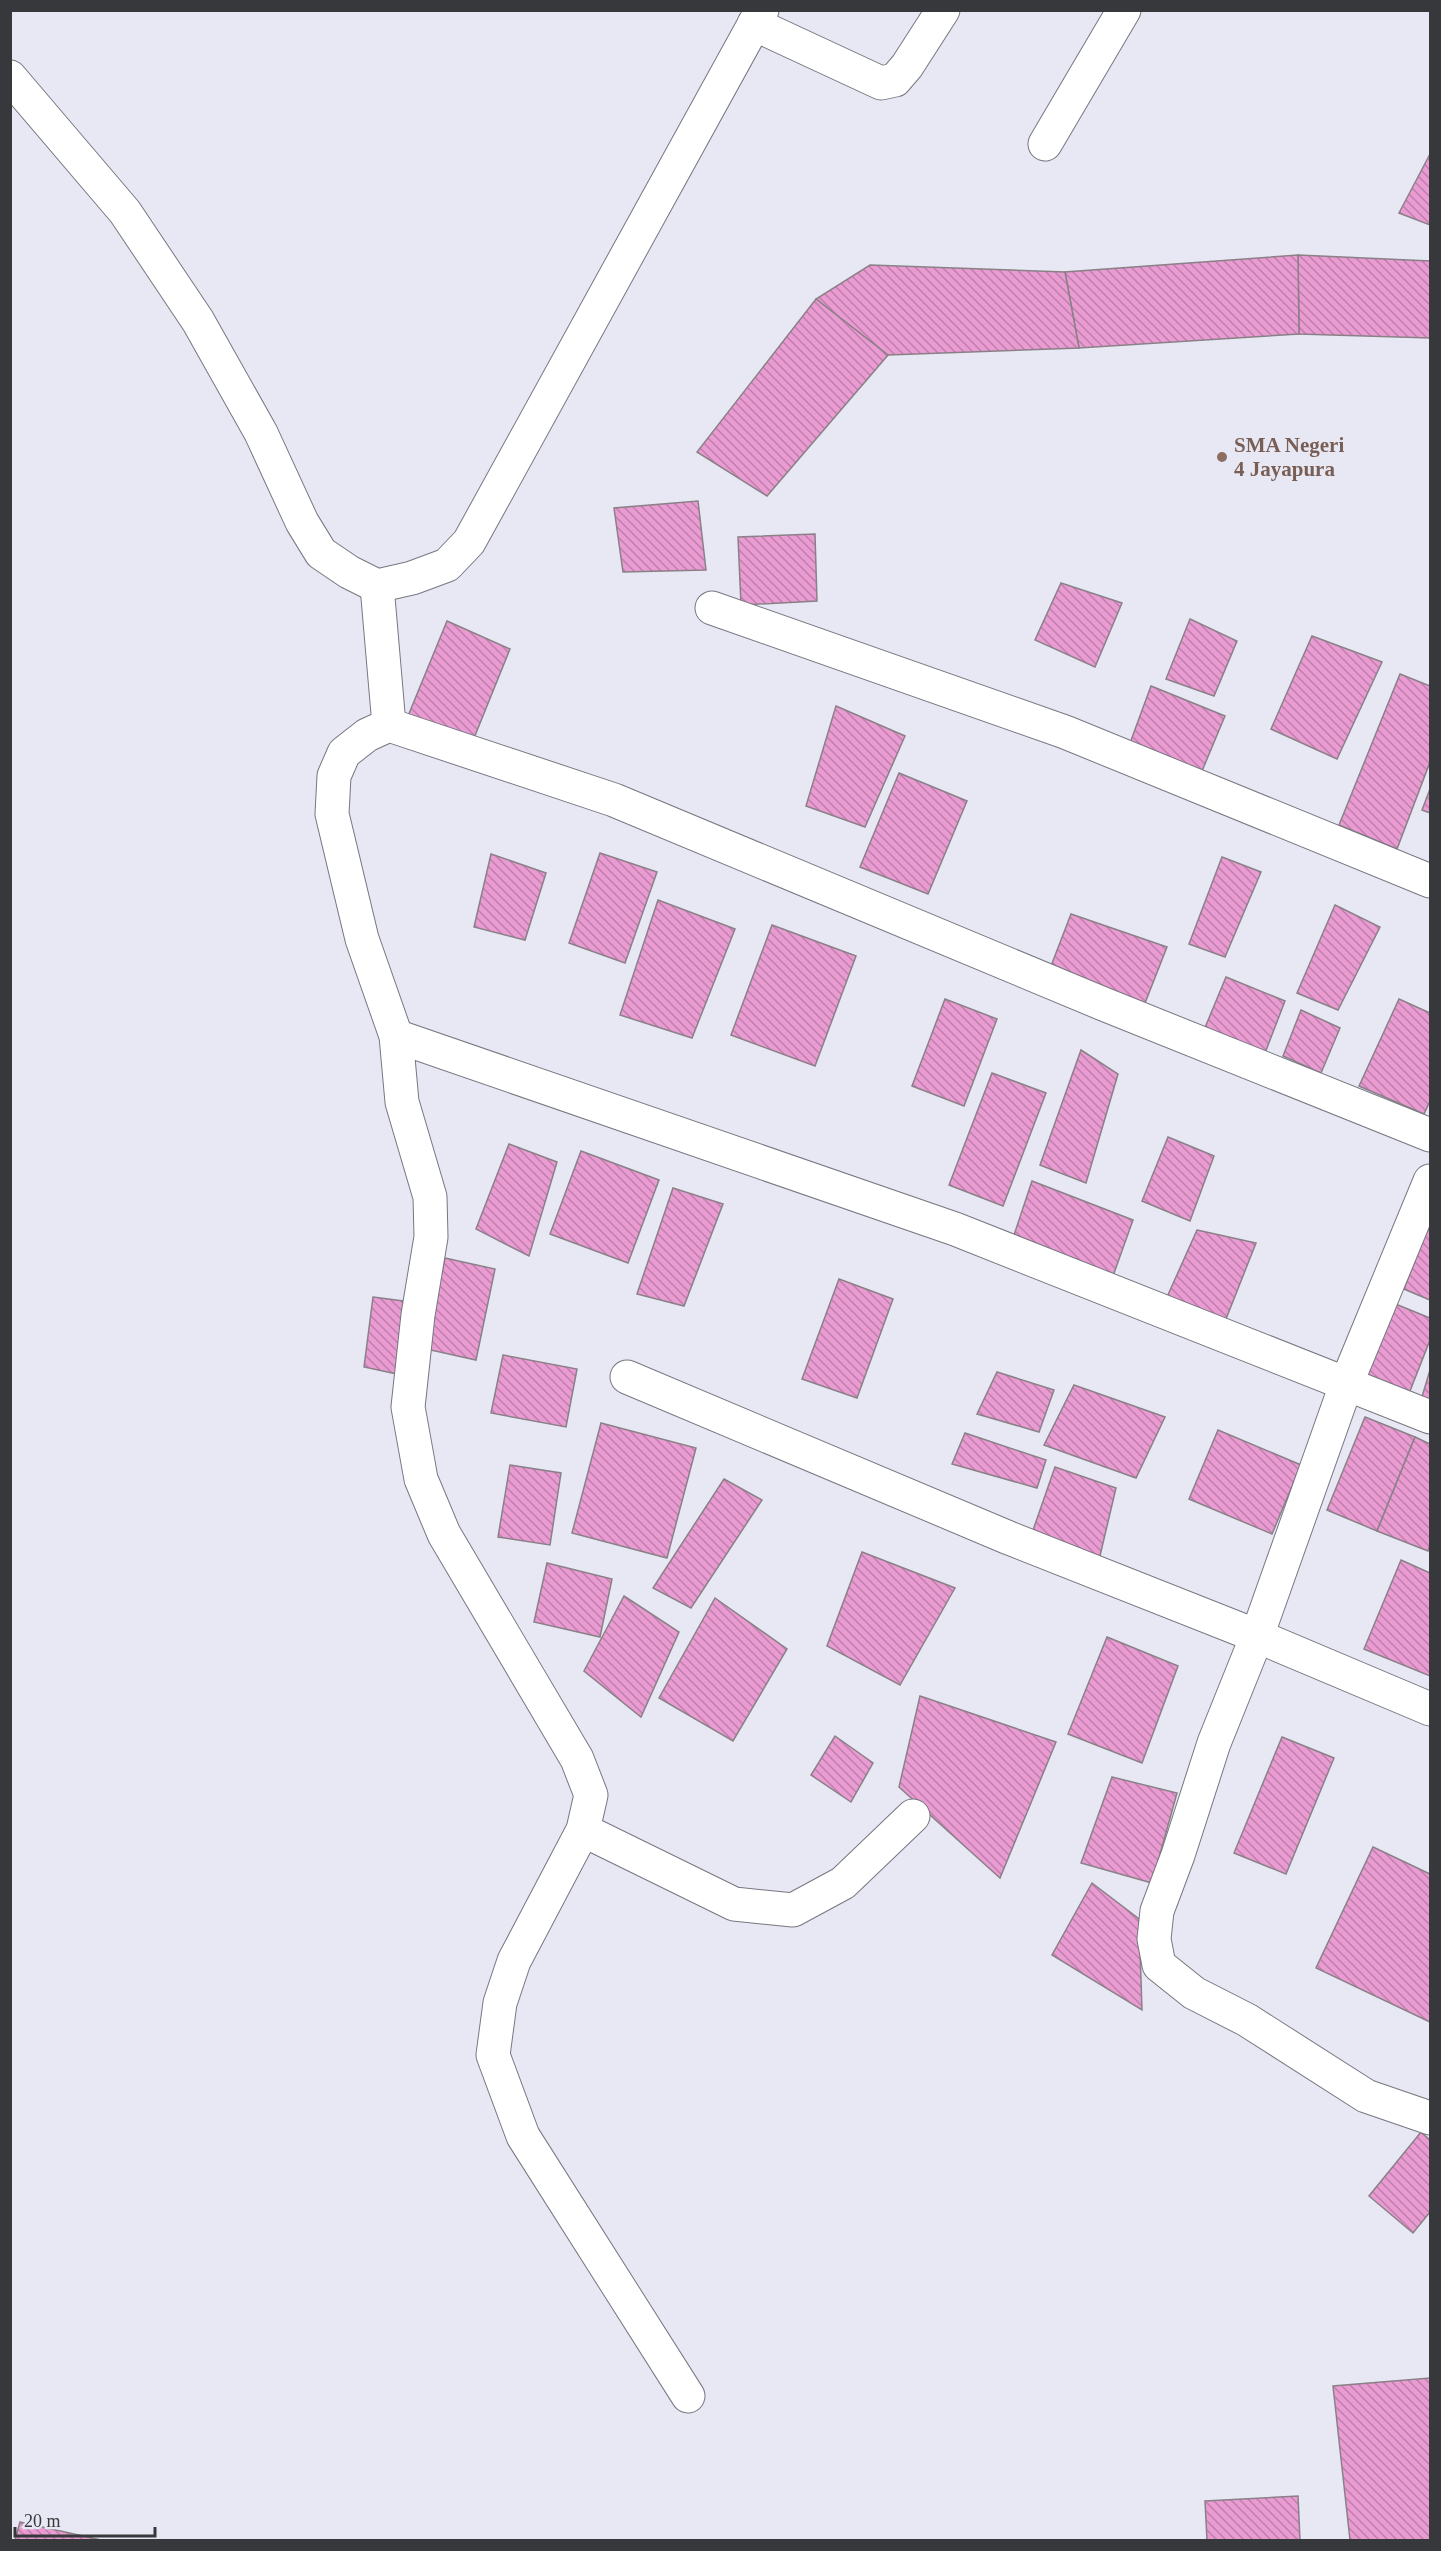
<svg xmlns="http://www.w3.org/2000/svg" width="1441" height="2551" font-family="Georgia,serif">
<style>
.building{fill:url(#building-back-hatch);stroke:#8a8087;stroke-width:1.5}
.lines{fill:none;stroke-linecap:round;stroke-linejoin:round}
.minor-casing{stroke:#767781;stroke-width:35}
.minor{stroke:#fff;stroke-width:33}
.education-dot{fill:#8d6e63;stroke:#e7e8f3;stroke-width:2}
.labels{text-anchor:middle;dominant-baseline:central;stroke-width:5;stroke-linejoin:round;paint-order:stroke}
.education-label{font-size:21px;font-weight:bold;fill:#785e54;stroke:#e7e8f3;text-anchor:start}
</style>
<defs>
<pattern id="building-back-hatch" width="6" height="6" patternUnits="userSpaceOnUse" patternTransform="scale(1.5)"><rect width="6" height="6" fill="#ea9bd2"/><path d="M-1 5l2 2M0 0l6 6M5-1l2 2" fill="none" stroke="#be7fac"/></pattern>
</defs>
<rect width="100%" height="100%" fill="#e7e8f3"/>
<g class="building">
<polygon points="1430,154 1430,225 1399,213"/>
<polygon points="1298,255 1430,261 1430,338 1299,334"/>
<polygon points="1298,255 1299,334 1079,348 1065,272"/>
<polygon points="870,265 1065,272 1079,348 888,355 816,299"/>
<polygon points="816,299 888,355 767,496 697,452"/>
<polygon points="698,501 706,570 623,572 614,508"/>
<polygon points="815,534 817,601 741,605 738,537"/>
<polygon points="1061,583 1122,603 1095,667 1035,640"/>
<polygon points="1190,619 1237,641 1214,696 1166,679"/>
<polygon points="447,621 510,649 474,738 408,716"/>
<polygon points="1312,636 1382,662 1337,759 1271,729"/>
<polygon points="1400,674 1430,686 1430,762 1397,849 1339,825"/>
<polygon points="1151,686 1225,716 1202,771 1130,743"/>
<polygon points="836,706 905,736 865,827 806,806"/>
<polygon points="899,773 967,801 928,894 860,867"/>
<polygon points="1430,789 1430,813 1422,810"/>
<polygon points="600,853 657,872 625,963 569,943"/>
<polygon points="491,854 546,873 525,940 474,927"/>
<polygon points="1222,857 1261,872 1225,957 1189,944"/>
<polygon points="658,900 735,929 692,1038 620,1015"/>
<polygon points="1335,905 1380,927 1338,1010 1297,993"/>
<polygon points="1071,914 1167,947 1145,1003 1051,966"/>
<polygon points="772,925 856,956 815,1066 731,1035"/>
<polygon points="1226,977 1285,1001 1265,1053 1204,1030"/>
<polygon points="945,999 997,1019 964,1106 912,1086"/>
<polygon points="1399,999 1430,1013 1430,1101 1424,1114 1359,1086"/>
<polygon points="1301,1010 1340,1028 1321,1073 1283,1056"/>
<polygon points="1081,1050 1118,1074 1086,1183 1040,1165"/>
<polygon points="992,1073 1046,1093 1003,1206 949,1185"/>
<polygon points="1168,1137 1214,1156 1190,1221 1142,1201"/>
<polygon points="509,1144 557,1162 529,1256 476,1229"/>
<polygon points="581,1151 659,1180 628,1263 550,1234"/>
<polygon points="1032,1181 1133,1220 1113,1276 1013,1238"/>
<polygon points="673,1188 723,1204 684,1306 637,1294"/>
<polygon points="1430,1222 1430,1300 1404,1289"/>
<polygon points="1197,1230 1256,1243 1226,1319 1167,1297"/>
<polygon points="445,1258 495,1269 476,1360 426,1349"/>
<polygon points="839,1279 893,1299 857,1398 802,1379"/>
<polygon points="373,1297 403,1301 397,1374 364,1367"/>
<polygon points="1393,1303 1430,1318 1430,1340 1408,1396 1360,1378"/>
<polygon points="503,1355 577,1369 566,1427 491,1413"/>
<polygon points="1430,1370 1430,1404 1421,1400"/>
<polygon points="997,1372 1054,1390 1039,1432 977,1414"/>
<polygon points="1074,1385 1165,1417 1136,1478 1044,1445"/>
<polygon points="1365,1417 1415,1437 1377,1531 1327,1510"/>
<polygon points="601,1423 696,1448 667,1558 572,1533"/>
<polygon points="1218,1430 1301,1465 1272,1534 1189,1499"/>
<polygon points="965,1433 1046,1460 1037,1488 952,1464"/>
<polygon points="1415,1437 1430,1444 1430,1545 1428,1551 1377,1531"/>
<polygon points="510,1465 561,1473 550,1545 498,1537"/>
<polygon points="1055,1467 1116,1488 1099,1560 1032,1533"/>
<polygon points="724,1479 762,1500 691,1608 653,1588"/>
<polygon points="862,1552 955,1588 900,1685 827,1646"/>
<polygon points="1401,1560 1430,1573 1430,1676 1364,1649"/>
<polygon points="547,1563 612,1579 600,1637 534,1622"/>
<polygon points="624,1596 679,1632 641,1717 584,1671"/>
<polygon points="715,1598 787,1649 733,1741 659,1698"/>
<polygon points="1107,1637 1178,1666 1142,1763 1068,1734"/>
<polygon points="920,1696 1056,1742 1000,1878 899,1787"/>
<polygon points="835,1736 873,1763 851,1802 811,1775"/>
<polygon points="1282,1737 1334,1758 1286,1874 1234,1853"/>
<polygon points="1112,1777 1177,1793 1152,1883 1081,1863"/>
<polygon points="1373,1847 1430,1874 1430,2022 1316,1968"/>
<polygon points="1092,1883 1139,1919 1142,2010 1052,1955"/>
<polygon points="1421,2132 1430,2140 1430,2212 1413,2233 1369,2196"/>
<polygon points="1430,2378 1430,2540 1350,2540 1333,2386"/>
<polygon points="1298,2496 1300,2540 1207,2540 1205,2501"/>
<polygon points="20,2522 101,2540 15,2540"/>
</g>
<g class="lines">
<g class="minor-casing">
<g id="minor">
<polyline points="754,24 881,83 895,80 907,66 943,10"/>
<polyline points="10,77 125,212 198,321 261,433 302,522 321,553 349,572 377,586 412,578 447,565 469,542 762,10"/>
<polyline points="1045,144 1124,10"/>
<polyline points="377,586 389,725 367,735 344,753 334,776 332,814 362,939 396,1036 402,1102 430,1197 431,1237 418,1315 408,1407 421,1479 444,1534 577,1759 591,1795 583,1830 514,1961 500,2003 493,2055 523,2136 688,2396"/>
<polyline points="712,608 1065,732 1430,881"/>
<polyline points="389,725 614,800 1101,1003 1430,1135"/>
<polyline points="396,1036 955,1229 1430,1417"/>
<polyline points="1430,1181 1347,1382 1257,1636 1214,1743 1178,1855 1157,1911 1154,1939 1159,1965 1194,1993 1247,2020 1366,2096 1430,2118"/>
<polyline points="627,1377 1009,1538 1257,1636 1430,1709"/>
<polyline points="583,1830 734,1904 793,1910 843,1883 913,1816"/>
</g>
</g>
<use href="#minor" class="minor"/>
</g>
<circle class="education-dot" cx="1222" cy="457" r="6"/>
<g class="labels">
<g class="education-label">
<text x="1234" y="445">SMA Negeri<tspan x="1234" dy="24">4 Jayapura</tspan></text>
</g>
</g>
<rect width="1441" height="2551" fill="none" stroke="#37383c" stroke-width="24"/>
<path d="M15 2527v9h140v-9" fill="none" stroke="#37383c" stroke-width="3"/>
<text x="24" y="2527" font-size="18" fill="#37383c" stroke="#e7e8f3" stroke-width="4.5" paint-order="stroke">20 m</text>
</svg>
